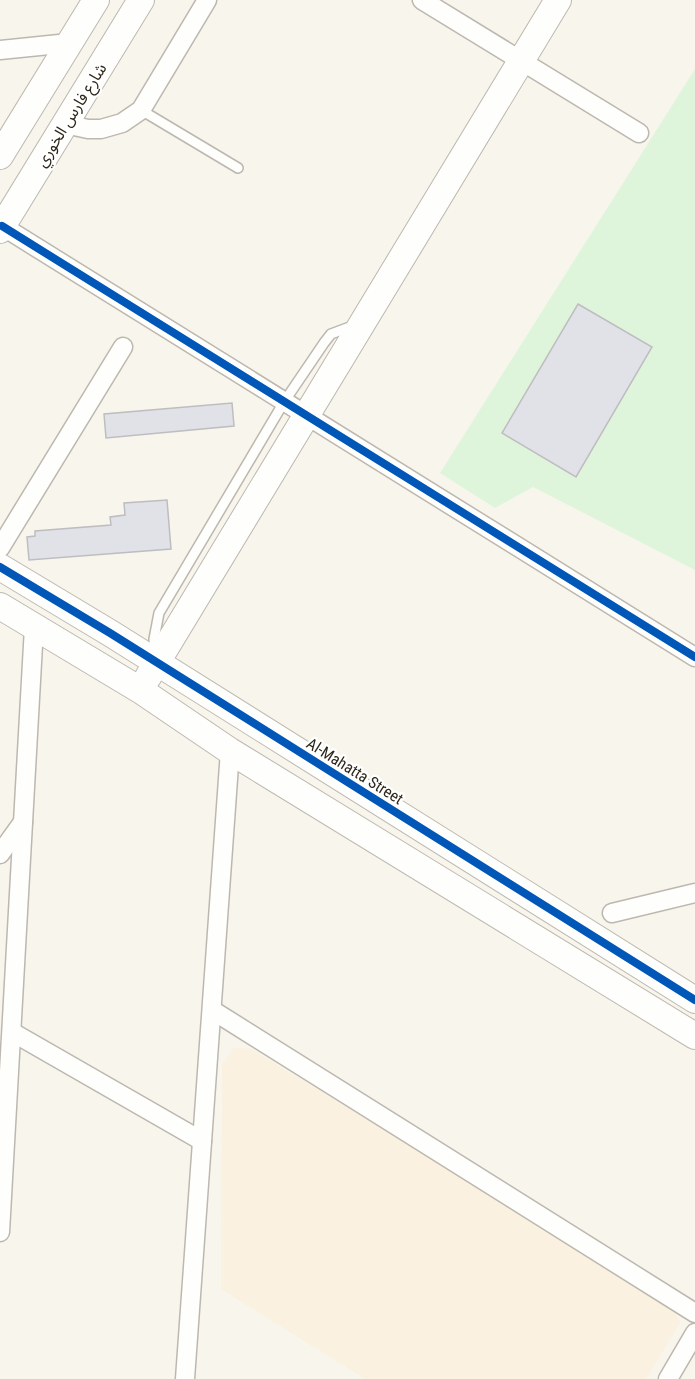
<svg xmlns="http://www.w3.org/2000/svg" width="695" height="1379" font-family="'Roboto Condensed','Noto Sans Arabic',sans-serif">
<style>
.built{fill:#faf1e0}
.green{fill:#dff5db}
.building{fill:#e1e1e8;stroke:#bebdc0;stroke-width:1.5}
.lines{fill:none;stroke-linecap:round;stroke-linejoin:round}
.lane-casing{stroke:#bdb8af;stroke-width:12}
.street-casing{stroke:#bdb8af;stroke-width:21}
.secondary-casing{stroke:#bdb8af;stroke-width:28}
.lane{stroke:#fefefc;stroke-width:9}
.street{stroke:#fefefc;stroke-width:18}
.secondary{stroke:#fefefc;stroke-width:26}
.cycleway-casing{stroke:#fff;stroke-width:11}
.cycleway{stroke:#0057b8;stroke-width:8}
.labels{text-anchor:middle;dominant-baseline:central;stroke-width:4.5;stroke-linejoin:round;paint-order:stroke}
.street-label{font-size:16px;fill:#2e271a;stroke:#fff}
</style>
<rect width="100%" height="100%" fill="#f8f5ed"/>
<polygon class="built" points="234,1048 251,1049 674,1307 680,1323 646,1379 365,1379 221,1289 222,1064"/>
<polygon class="green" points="695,69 695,570 533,487 495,508 440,473"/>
<g class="building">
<polygon points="578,304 652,347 576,477 502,433"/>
<polygon points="232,403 234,426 106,438 104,414"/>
<polygon points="167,500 171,549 29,560 27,537 35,536 35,531 111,525 110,517 125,515 124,503"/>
</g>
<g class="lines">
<g class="lane-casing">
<g id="lane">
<polyline points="141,110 238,168"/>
<polyline points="155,653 154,639 159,613 284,402 324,343 331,334 355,325"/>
</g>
</g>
<g class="street-casing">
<g id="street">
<polyline points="422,0 639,133"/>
<polyline points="0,50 69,43"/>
<polyline points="65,124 88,129 101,129 122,123 141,110 207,0"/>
<polyline points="2,226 695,657"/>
<polyline points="0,548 123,347"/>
<polyline points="0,854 23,822"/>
<polyline points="612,913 695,893"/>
<polyline points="212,1010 695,1313"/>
<polyline points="12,1032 202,1141"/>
<polyline points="0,1232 34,627"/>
<polyline points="185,1379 230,751"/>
<polyline points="668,1379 695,1333"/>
</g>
</g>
<g class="secondary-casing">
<g id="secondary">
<polyline points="0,156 96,0"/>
<polyline points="0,230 141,0"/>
<polyline points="0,567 110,633 695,1000"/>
<polyline points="0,606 140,690 230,751 695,1036"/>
<polyline points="148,677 558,0"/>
</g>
</g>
<use href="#lane" class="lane"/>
<use href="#street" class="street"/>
<use href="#secondary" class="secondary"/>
<g class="cycleway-casing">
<g id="cycleway">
<polyline points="2,226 695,657"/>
<polyline points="0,567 110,633 695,1000"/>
</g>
</g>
<use href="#cycleway" class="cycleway"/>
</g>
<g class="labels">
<g class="street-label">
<text transform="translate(71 115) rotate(-58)">شارع فارس الخوري</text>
<text transform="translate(355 771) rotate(32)">Al-Mahatta Street</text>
</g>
</g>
</svg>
